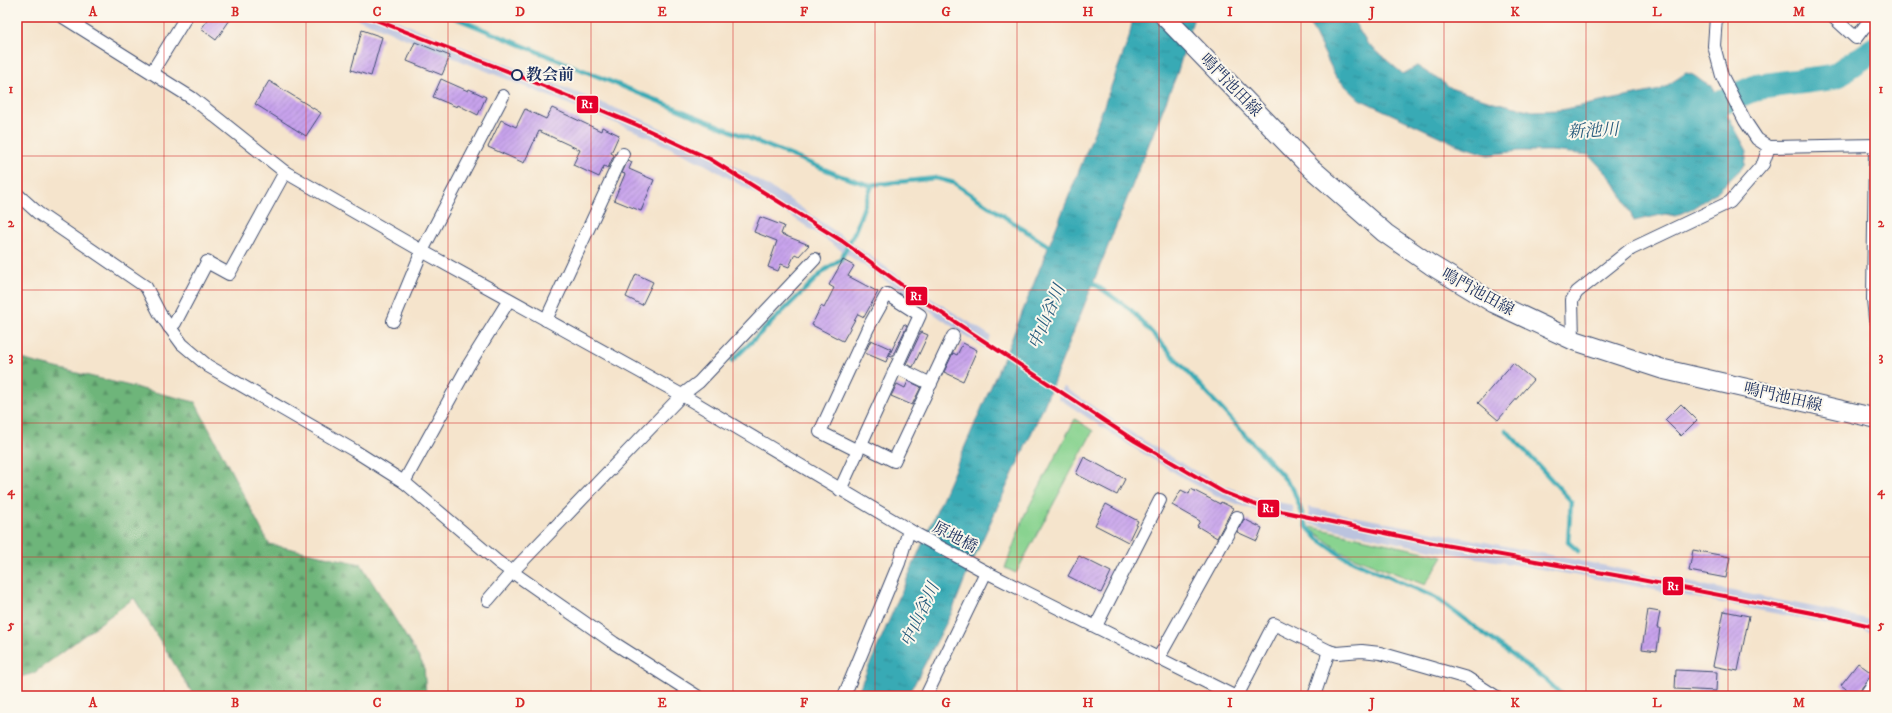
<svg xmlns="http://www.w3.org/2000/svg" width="1892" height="713" font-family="'IM FELL DW Pica','Noto Serif JP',serif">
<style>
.railway{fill:#bbc3de}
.green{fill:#89d390;stroke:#528177}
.forest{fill:url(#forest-firs);stroke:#44726c}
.water{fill:url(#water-ripples);stroke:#2a6c8a}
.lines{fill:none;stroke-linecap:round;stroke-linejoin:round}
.stream{stroke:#39aab5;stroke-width:4.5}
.river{stroke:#39aab5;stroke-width:26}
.building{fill:url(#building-hatch)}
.minor-casing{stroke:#3c4a6e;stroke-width:14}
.primary-casing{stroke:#3c4a6e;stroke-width:21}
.minor{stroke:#fff;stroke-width:12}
.primary{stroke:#fff;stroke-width:19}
.rail-1-casing{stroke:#fbf7ec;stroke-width:7}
.rail-1{stroke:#e4002b;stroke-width:4}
.grid{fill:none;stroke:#d62828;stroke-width:1;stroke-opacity:0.55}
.stop-dot{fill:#fbf7ec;stroke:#1b2f5e;stroke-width:2}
.labels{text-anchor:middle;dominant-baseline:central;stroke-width:4;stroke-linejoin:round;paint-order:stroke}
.stop-label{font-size:16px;font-weight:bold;fill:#1b2f5e;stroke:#fbf7ec;text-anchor:start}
.street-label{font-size:16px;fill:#1b2f5e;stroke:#fbf7ec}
.water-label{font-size:17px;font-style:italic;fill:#265a7c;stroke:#fbf7ec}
.line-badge{stroke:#fbf7ec;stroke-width:1.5}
.badge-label{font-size:11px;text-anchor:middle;font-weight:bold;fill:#fff}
.neatline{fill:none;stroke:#d62828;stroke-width:1.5}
.grid-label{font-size:13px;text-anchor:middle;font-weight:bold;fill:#d62828}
</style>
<defs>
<pattern id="forest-firs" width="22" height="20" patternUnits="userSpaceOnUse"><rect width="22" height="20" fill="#6eb57a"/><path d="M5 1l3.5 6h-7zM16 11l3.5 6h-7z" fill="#5a9467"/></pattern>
<pattern id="water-ripples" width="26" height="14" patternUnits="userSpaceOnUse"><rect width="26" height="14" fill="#39aab5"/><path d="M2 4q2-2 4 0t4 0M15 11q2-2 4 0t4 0" fill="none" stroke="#2f8b96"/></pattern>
<pattern id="building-hatch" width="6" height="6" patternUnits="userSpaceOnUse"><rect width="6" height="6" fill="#c8a3ec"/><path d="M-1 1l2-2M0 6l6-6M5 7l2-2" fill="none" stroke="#a285c2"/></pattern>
</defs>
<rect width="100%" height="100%" fill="#fbf7ec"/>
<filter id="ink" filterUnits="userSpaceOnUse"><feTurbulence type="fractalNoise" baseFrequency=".025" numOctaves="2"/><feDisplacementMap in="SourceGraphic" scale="8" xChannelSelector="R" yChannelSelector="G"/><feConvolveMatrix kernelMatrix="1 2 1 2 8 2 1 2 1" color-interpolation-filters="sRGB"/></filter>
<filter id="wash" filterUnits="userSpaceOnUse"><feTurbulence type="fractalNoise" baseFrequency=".012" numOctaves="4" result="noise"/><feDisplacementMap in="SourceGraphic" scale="16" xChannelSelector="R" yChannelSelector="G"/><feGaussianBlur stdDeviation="0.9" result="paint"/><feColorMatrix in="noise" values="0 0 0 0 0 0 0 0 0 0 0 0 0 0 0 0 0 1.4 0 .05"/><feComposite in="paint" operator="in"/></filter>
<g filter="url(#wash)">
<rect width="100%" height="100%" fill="#f5e4cc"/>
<g class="railway">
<polygon points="352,17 388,17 640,118 714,154 786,197 926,295 991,336 985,349 778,207 706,165 635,131"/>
<polygon points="1063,386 1137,436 1195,471 1225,486 1261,499 1293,505 1294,520 1259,512 1221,498 1190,482 1132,447 1058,398"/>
<polygon points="1308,507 1829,610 1875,621 1875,633 1624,584 1432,550 1310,524"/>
</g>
<g class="green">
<polygon points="1075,419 1093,431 1016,573 1005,568 1025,514"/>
<polygon points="1311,527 1443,556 1425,585 1341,552 1311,529"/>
</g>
<polygon class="forest" points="17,357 32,362 195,402 269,544 361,564 424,666 426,696 194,696 134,598 34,673 17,678"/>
<g class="water">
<polygon points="1133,17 1194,17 1177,74 1043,408 968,571 951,614 908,696 856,696 1010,343 1090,143 1129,38"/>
<path d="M1323,17H1351L1367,43L1403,74L1417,66L1453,89L1494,102L1533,111L1561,110L1660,90L1686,73C1697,74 1701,84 1712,86L1747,151L1745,165L1717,192L1693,208L1675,216L1665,214L1634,221L1623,197L1610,177L1589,155L1551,151H1518L1488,155L1458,145L1359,99L1336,77L1311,26L1312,19Z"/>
</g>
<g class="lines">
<g class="stream">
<polyline points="453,17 841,176 869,185 936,178 954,183 1053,249"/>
<polyline points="1089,280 1131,310 1281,474 1293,489 1307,527 1318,539 1342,556 1436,598 1547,681 1563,696"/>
<polyline points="732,361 825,270 841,259 855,231 872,185"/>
<polyline points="1506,430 1571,501 1568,542 1578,551"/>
</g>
<polyline class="river" points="1687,113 1713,106 1757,87 1833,77 1875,49"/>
</g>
<g id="blocks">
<g class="building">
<polygon points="210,17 232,17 216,40 201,29"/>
<polygon points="362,30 382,37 371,76 351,70"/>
<polygon points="415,42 450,56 442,75 407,61"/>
<polygon points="441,79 468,91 469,89 486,97 478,115 458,105 457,107 433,97"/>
<polygon points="269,81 321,113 306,136 255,104"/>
<polygon points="552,108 601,131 602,127 619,135 611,153 614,155 608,168 604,166 599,177 573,165 580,150 539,131 524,163 488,147 501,120 516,127 525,109 546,119"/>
<polygon points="628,160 632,162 629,169 654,180 641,211 614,200 625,174 622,173"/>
<polygon points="760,217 784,226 781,234 809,245 799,256 795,254 789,267 781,264 778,271 768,267 777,241 754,232"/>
<polygon points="843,260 854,266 848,276 878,292 864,317 858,314 843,341 812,325 821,306 824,308 834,288 829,285"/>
<polygon points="636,274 653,282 642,305 626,297"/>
<polygon points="904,324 907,326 892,357 889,356"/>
<polygon points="921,332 928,335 913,367 906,364"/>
<polygon points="871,340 891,349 886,362 865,353"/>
<polygon points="963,343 977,350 963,381 944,372 953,353 957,355"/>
<polygon points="1513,363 1533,380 1498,420 1478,403"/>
<polygon points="908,381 921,387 912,405 891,396 897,384 905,388"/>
<polygon points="1681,404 1697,420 1681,436 1665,420"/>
<polygon points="1084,457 1125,479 1117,495 1076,474"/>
<polygon points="1191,489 1220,504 1221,502 1233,508 1217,538 1197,526 1200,521 1172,505 1181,490 1189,494"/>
<polygon points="1106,504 1138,521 1128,542 1095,525"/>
<polygon points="1244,519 1262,528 1257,541 1237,532"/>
<polygon points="1693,550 1730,557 1726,578 1689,571"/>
<polygon points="1079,556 1111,572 1101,593 1068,576"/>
<polygon points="1648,610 1660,612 1657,628 1660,628 1657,651 1642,649"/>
<polygon points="1724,611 1749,616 1738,671 1713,666"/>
<polygon points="1858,663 1873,674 1855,696 1841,685"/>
<polygon points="1676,670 1717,672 1716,691 1675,689"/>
</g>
</g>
</g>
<g filter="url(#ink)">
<use href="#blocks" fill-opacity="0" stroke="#3c4a6e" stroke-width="1"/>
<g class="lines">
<g class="minor-casing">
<g id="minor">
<polyline points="63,17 192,98 285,172 422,251 682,395 916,534 986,572 1234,696"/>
<polyline points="1716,17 1714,46 1722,76 1745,121 1757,139 1769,147 1875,145"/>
<polyline points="1833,17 1856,38 1865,26 1875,24"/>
<polyline points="152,72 186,17"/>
<polyline points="1875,154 1873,299 1875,319"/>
<polyline points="17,194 38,213 146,287 160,314 182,344 208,366 355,451 404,482 498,562 614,643 697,696"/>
<polyline points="546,320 623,154"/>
<polyline points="393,321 422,251 503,96"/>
<polyline points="169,327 175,323 207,262 229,274 285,172"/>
<polyline points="1573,340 1572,300 1577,292 1631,249 1730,202 1763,164 1769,147"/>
<polyline points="896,367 931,384"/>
<polyline points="860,444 894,461 953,336"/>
<polyline points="404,482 468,366 509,300"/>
<polyline points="840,490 920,315 887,294 868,328 820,432 858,451"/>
<polyline points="488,600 512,572 682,395 699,382 815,259"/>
<polyline points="1096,626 1160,500"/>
<polyline points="1159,657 1237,517"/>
<polyline points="844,696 899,563 909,530"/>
<polyline points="926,696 986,572"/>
<polyline points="1237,696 1274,624 1329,651 1337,653 1362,651 1380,653 1467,678 1495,696"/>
<polyline points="1314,696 1329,651"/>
<polyline points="1865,696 1875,681"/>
</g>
</g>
<g class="primary-casing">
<polyline id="primary" points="1165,17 1312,169 1385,233 1431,265 1494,303 1573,340 1662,369 1875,418"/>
</g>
<use href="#minor" class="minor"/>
<use href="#primary" class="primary"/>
<g class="rail-1-casing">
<polyline id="rail-1" points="368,17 517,75 637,125 710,159 842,241 922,300 1135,441 1223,492 1261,507 1433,543 1626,577 1828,616 1875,627"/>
</g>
<use href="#rail-1" class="rail-1"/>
</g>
</g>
<path class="grid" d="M164,17V696M306,17V696M448,17V696M591,17V696M733,17V696M875,17V696M1017,17V696M1159,17V696M1301,17V696M1444,17V696M1586,17V696M1728,17V696M17,156H1875M17,290H1875M17,423H1875M17,557H1875"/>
<circle class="stop-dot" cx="517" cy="75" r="5"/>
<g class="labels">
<g class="stop-label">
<text x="526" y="75">教会前</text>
</g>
<g class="street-label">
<text transform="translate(1231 85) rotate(46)">鳴門池田線</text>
<text transform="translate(1478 292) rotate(29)">鳴門池田線</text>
<text transform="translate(1783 397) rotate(13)">鳴門池田線</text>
<text transform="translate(955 537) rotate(28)">原地橋</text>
</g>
<g class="water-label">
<text transform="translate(1593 131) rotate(-3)">新池川</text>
<text transform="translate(1047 317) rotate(-67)">中山谷川</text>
<text transform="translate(920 615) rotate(-65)">中山谷川</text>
</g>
</g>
<g class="line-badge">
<rect x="576" y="95" width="23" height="19" rx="4" fill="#e4002b"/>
<rect x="905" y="286" width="23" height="20" rx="4" fill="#e4002b"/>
<rect x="1257" y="499" width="23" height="19" rx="4" fill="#e4002b"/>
<rect x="1662" y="576" width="22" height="20" rx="4" fill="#e4002b"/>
</g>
<g class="badge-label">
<text x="587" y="108">R1</text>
<text x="916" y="300">R1</text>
<text x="1268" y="512">R1</text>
<text x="1673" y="590">R1</text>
</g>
<rect width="1892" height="713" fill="none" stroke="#fbf7ec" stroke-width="44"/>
<rect x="22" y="22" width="1848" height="669" class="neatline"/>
<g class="grid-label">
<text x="93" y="16">A</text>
<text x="235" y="16">B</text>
<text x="377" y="16">C</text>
<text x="520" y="16">D</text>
<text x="662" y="16">E</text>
<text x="804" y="16">F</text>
<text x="946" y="16">G</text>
<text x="1088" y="16">H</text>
<text x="1230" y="16">I</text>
<text x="1372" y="16">J</text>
<text x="1515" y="16">K</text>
<text x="1657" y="16">L</text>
<text x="1799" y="16">M</text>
<text x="11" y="93">1</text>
<text x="1881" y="93">1</text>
<text x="11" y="227">2</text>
<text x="1881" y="227">2</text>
<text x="11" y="361">3</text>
<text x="1881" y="361">3</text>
<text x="11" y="495">4</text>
<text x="1881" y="495">4</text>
<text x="11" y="629">5</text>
<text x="1881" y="629">5</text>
<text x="93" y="707">A</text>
<text x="235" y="707">B</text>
<text x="377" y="707">C</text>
<text x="520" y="707">D</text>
<text x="662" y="707">E</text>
<text x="804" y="707">F</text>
<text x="946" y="707">G</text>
<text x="1088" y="707">H</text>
<text x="1230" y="707">I</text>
<text x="1372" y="707">J</text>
<text x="1515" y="707">K</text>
<text x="1657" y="707">L</text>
<text x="1799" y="707">M</text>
</g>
</svg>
